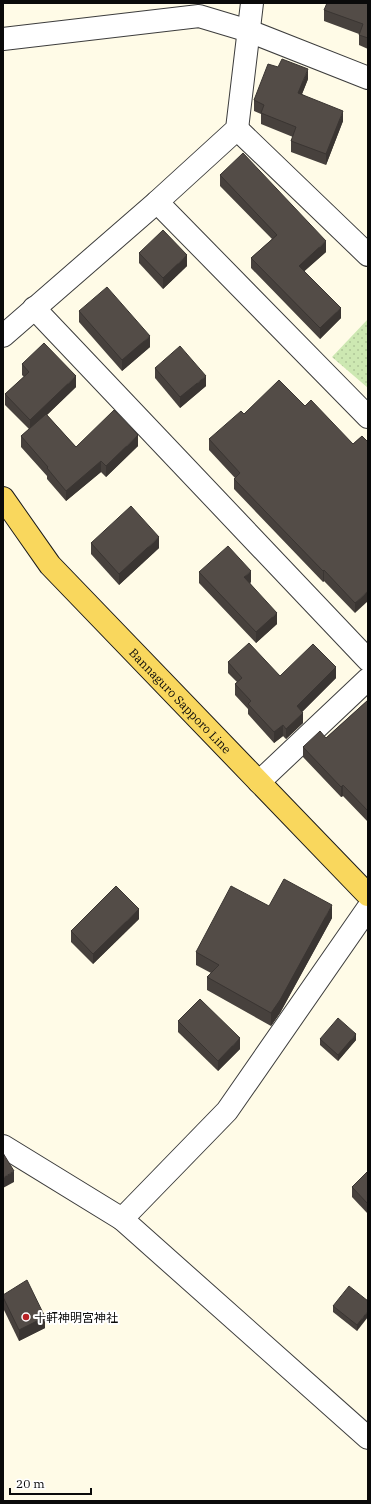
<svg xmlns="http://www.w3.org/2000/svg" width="371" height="1504" font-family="'IBM Plex Serif','Noto Sans JP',serif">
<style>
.green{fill:url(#green-dots)}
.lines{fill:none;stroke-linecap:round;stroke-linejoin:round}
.minor-casing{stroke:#3d3d3d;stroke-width:24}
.major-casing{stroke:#1b1b1b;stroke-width:24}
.minor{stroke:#fff;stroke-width:22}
.major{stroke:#f9d75d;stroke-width:22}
.wall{fill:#47413d}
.shaded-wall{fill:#3a3532}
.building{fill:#534c47;stroke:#3a3532}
.poi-dot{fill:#b92326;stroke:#fff;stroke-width:1.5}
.labels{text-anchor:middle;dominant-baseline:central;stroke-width:4;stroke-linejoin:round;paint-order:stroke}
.street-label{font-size:12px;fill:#0a0a0a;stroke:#fff}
.poi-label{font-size:12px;fill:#0a0a0a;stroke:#fff;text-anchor:start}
</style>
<defs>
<pattern id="green-dots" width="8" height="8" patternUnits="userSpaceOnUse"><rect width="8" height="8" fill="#cde8b2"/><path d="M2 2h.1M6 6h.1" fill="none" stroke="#afc698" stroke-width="1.8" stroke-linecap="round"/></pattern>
</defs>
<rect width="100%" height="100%" fill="#fffbe7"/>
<polygon class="green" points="368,319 368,388 332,357"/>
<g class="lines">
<g class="minor-casing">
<g id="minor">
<polyline points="3,39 199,16 249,31 368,78"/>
<polyline points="237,129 368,255"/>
<polyline points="157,202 368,417"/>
<polyline points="34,308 368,660"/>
<polyline points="3,336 157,202 237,129 252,3"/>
<polyline points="259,782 368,679"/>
<polyline points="3,1146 122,1219 227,1111 368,908"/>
<polyline points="122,1219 368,1438"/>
</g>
</g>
<g class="major-casing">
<g id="major">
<path id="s1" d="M3,498L50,565L368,895"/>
</g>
</g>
<use href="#minor" class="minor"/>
<use href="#major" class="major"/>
</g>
<g class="wall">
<polygon points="368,3 368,49 359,45 359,34 324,21 324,10"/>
<polygon points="308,79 302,94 343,121 326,165 291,152 291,141 293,137 261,124 261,114 254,111 254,100"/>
<polygon points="220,175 326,252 304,271 341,318 320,339 251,268 251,258 272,239 220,186"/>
<polygon points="139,253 187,266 163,289 139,263"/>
<polygon points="79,311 150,347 122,371 79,322"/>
<polygon points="22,364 76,387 47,415 76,447 138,446 106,477 101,472 66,501 47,479 47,476 21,447 21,436 29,429 5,405 5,394 24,377 22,375"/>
<polygon points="155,368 206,386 180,408 155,378"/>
<polygon points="305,406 353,444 362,436 355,613 324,581 323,582 234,489 234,479 235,478 209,450 209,439 244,414"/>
<polygon points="91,543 159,548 119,585 91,554"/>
<polygon points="199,572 251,582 250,583 277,624 256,643 199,583"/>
<polygon points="228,662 280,676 336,678 302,712 303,723 286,739 283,736 274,743 248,714 248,709 235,695 235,684 237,682 228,673"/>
<polygon points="368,700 368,822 343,796 341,797 303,757 303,747 326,738"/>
<polygon points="269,906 332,918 280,1013 271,1026 207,990 207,977 211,973 196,965 196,952"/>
<polygon points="139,919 93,964 71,942 71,931"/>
<polygon points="178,1021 240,1049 218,1071 178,1032"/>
<polygon points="320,1039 356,1040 338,1061 320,1045"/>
<polygon points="368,1171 368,1214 352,1197 352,1187"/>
<polygon points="3,1295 45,1328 19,1341 3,1308"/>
<polygon points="368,1301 357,1331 333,1312 333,1306"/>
</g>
<g class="shaded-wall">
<polygon points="308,69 308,79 298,104 298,93"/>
<polygon points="343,111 343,121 326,165 326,154"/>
<polygon points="326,241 326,252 299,276 299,266"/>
<polygon points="187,255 187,266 163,289 163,278"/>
<polygon points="341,308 341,318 320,339 320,328"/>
<polygon points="150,336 150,347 122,371 122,360"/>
<polygon points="76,376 76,387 30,431 30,420"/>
<polygon points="206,376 206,386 180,408 180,397"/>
<polygon points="138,435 138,446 106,477 106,466"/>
<polygon points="101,461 101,472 66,501 66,491"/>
<polygon points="159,537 159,548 119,585 119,574"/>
<polygon points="324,570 324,581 323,582 323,571"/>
<polygon points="251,571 251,582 244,588 244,577"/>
<polygon points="368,591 368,601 355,613 355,603"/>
<polygon points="277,613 277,624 256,643 256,632"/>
<polygon points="336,667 336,678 297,717 297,706"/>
<polygon points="303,713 303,723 286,739 286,729"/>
<polygon points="283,725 283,736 274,743 274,732"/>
<polygon points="343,785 343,796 341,797 341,787"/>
<polygon points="332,905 332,918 280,1013 271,1026 271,1013"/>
<polygon points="139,909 139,919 93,964 93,954"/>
<polygon points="356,1034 356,1040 338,1061 338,1055"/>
<polygon points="240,1038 240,1049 218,1071 218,1061"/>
<polygon points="14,1171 14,1182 3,1188 3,1178"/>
<polygon points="368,1311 368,1317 357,1331 357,1325"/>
<polygon points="45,1317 45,1328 19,1341 19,1330"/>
</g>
<g class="building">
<polygon points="327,3 368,3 368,38 359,35 363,24 324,10"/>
<polygon points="282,59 308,69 298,93 343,111 326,154 291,141 296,127 261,113 264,105 254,100 268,64 278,67"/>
<polygon points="243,153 326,241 299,266 341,308 320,328 251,258 277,235 220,175"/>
<polygon points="163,230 187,255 163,278 139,253"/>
<polygon points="107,287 150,336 122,360 79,311"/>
<polygon points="44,343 76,376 30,420 5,394 29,372 22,364"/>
<polygon points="180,346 206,376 180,397 155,368"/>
<polygon points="279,380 305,406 311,400 353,444 362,436 368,442 368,591 355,603 324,570 323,571 234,479 240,473 209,439 241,411 244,414"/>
<polygon points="114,410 138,435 106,466 101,461 66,491 47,468 48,467 21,436 46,414 76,447"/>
<polygon points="131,506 159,537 119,574 91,543"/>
<polygon points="228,546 251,571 244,577 277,613 256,632 199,572"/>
<polygon points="249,643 280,676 313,644 336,667 297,706 303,713 286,729 283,725 274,732 248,704 251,701 235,684 242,678 228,662"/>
<polygon points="368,700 368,811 343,785 341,787 303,747 320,731 326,738"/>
<polygon points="284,879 332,905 280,1000 271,1013 207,977 219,965 196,952 231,886 269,906"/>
<polygon points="116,886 139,909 93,954 71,931"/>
<polygon points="200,999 240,1038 218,1061 178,1021"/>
<polygon points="338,1018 356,1034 338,1055 320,1039"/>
<polygon points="3,1153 14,1171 3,1178"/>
<polygon points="368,1171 368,1204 352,1187"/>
<polygon points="27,1280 45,1317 19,1330 3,1297 3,1295"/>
<polygon points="349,1286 368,1301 368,1311 357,1325 333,1306"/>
</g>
<circle class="poi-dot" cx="26" cy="1317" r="4"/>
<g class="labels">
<g class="street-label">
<text stroke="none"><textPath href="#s1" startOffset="270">Bannaguro Sapporo Line</textPath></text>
</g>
<g class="poi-label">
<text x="34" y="1317">十軒神明宮神社</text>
</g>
</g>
<rect width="371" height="1504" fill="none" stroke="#0a0a0a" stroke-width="8"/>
<path d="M10 1488v6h81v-6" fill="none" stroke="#0a0a0a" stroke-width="2"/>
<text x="16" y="1488" font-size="12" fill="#0a0a0a" stroke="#ffffff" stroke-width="3" paint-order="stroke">20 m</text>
</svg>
